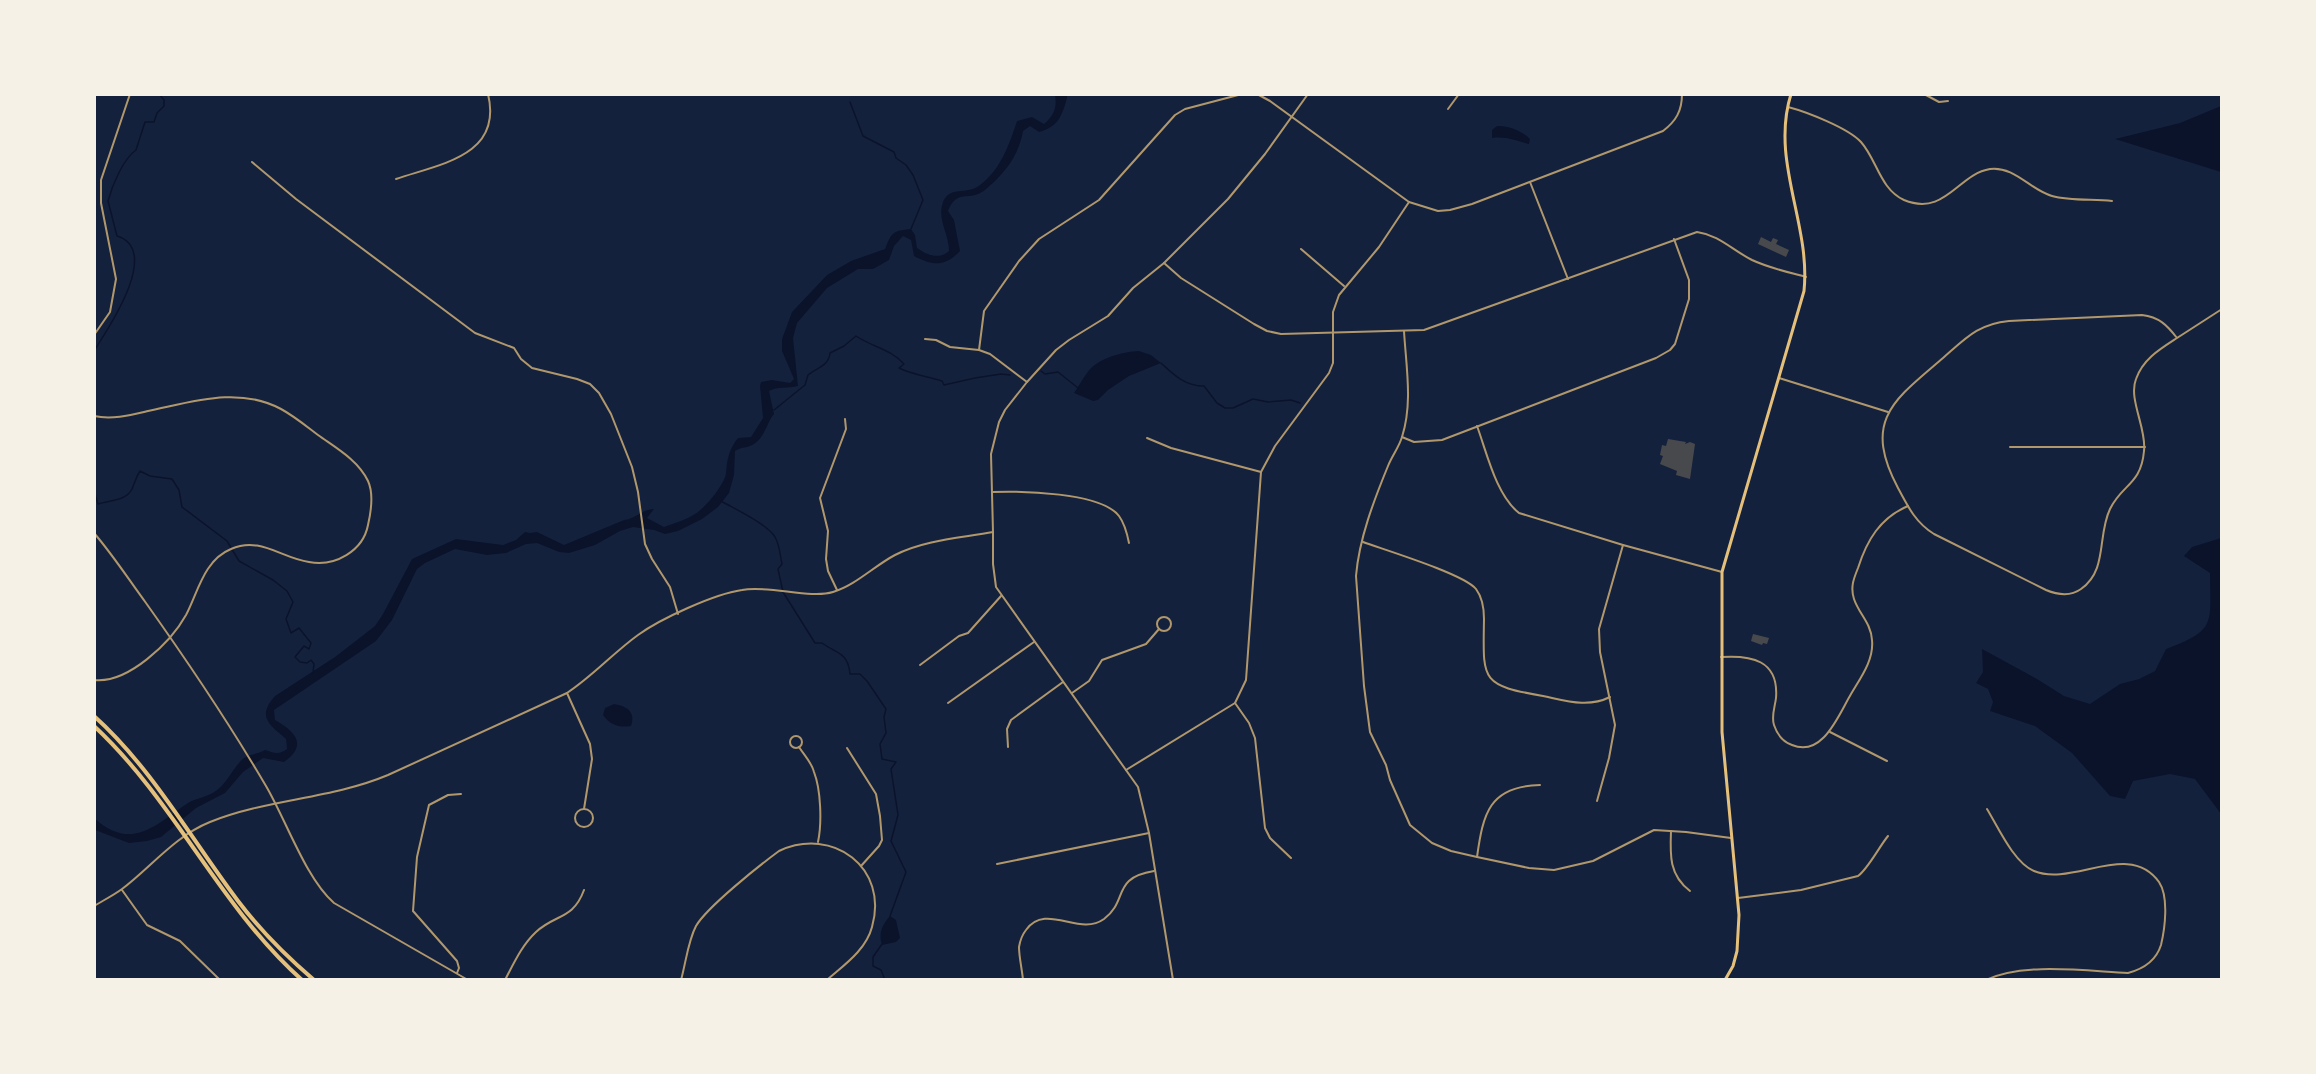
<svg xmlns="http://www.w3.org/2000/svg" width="2316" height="1074" font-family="'IBM Plex Serif',serif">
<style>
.water{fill:#0b132b}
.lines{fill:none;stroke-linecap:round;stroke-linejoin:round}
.stream{stroke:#0b132b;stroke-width:1.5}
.building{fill:#48494c}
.minor{stroke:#b1986c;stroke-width:2}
.tertiary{stroke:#b1986c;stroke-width:2}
.secondary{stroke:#e5c07b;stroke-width:3}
.motorway{stroke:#e5c07b;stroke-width:4}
</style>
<rect width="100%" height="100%" fill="#14213d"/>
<g class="water">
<path d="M1055,95H1067V98C1062,116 1058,127 1039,132L1030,126L1023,131C1019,153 1009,167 993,183C990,185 986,190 982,192C967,201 957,189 948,211L954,220L960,251C945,267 933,266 914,256L911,240L903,236L894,246L889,260L873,269H858L827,288L797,323L793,338L798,386C788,389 778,386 769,391L774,414C766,424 765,437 754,444C748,448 741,447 735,451L734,475L729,493L718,507L702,519L678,531L665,534L654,530L633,527L620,531L595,545L569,553L559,552L537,543L526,544L506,553L487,555L455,549L425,563L417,569L392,620L376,641L274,710L275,720C294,731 309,744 284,762L263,758L243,772L225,793L196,808L161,837L147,841L129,843L95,830L94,818C132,852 155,825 188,803C196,798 209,797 217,790C228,782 233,767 244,758C250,754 258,754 265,750C274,753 279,755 287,749L286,739C270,725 256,717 275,696L335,657L375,626L383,614L412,559L456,539L503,545L516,540L525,532L530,533L537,532L564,545L624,520C636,519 642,509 654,509L647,518L664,527C674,523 686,520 695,514C705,508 725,484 726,473C727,459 729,449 738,438L751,437L763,418L760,386L761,382L772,380L790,383L794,379L782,351V339L792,312L827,275L851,261L885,249C892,232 892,231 911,229L915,235L917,248C927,255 939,260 949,251C949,235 938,220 942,205C948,184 966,196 980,185C1001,169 1009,145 1017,121L1032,117L1044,124C1054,115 1057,108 1055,95Z"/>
<polygon points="2221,106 2221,172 2115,139 2180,123"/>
<path d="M1497,126C1508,125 1522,131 1530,139L1529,144C1516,141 1507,136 1492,138V130Z"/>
<path d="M1139,351L1151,355L1161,363L1129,376L1108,390L1098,400L1093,401L1074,393C1079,386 1082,379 1087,373C1097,358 1122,352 1139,351Z"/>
<path d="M2221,538V814L2195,779L2170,774L2133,781L2125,799L2110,796L2072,753L2035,726L1990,711L1993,702L1988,689L1976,683L1983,672L1982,649L2037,679L2064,696L2090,704L2120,684L2139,679L2155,671L2166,649C2217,630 2210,624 2210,573L2184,556L2192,547Z"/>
<path d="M614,704C627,706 636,712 631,726C619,728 610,725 603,715L605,708Z"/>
<path d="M890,916L896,920L900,938L896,942L882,945C878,933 882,925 890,916Z"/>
</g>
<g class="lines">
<g class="stream">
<polyline points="850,102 863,136 894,152 896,158 906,165 913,175 923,200 911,229"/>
<path d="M94,351C108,329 162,250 117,236L108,201C112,186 123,159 136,150L145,122H154L157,113L164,106V100L159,94"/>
<path d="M1161,363C1174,375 1185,386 1204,386L1217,403L1225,408H1233L1253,399L1268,402L1291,400L1300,403"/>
<polyline points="1041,371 1045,374 1058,372 1078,388"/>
<path d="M774,410L805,385L808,375C816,368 829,366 830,353L844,346L856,336C872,347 891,349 904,364L899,368C913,375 927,376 942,381L944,385L975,378L1001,374L1010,375"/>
<path d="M94,491L98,504C110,500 126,501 132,489C135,482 136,477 140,471L150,476L172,479L179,490L182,507L227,541L239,561L273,580L287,591L293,602L286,619L291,633L299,628L311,643L309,649L304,646L295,657L300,662L307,663L311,660L314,664L313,673"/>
<path d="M721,501C735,509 767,524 775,537C780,546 780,555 782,564L778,569L783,592L815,643H822C837,654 848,652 850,674H860L867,681L886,709L884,717L886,733L880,744L882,759L896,762L891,769L898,815L891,841L906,872L890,916"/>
<polyline points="882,944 873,957 873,966 881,970 885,980"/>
</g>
</g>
<g class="building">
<polygon points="1761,237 1771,242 1773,238 1778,240 1776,244 1789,250 1786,257 1758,244"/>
<polygon points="1668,439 1686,442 1685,444 1690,442 1695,444 1690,479 1676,475 1677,471 1660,464 1663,456 1660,455 1662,445 1666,446"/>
<polygon points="1753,634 1769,638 1767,644 1763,643 1762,645 1751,641"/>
</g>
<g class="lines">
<g class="minor">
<path d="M1257,94L1270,101L1409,202L1438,211L1450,210L1472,204L1663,131C1676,121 1682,111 1682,94"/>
<polyline points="1924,94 1939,102 1948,101"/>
<path d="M1788,107C1807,112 1848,128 1861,142C1877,160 1880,189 1904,200C1945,217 1958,174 1990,169C2015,166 2030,190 2052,196C2070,201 2093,199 2112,201"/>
<polyline points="1448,109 1459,94"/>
<polyline points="252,162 296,199 475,333 514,348 521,359 532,368 577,379 590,384 599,393 611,414 632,467 638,492 645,544 652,559 670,587 678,614"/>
<path d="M396,179C440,164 503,156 488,94"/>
<polyline points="1530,182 1568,279"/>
<polyline points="1301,249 1344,286"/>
<path d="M1164,263L1181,278L1254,324L1267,331L1281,334L1424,330L1697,232C1719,235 1732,250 1752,260C1769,268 1788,272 1806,277"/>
<path d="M1404,331C1406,366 1413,403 1402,437C1399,447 1392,456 1388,466C1374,500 1359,539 1356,576L1364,686L1370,732L1386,765L1390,780L1410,825L1432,843L1451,851L1477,857L1529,868L1554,870L1593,861L1654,830L1686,832L1731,838"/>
<polyline points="94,335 110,312 116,279 101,203 101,180 130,94"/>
<path d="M2177,338C2160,349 2143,359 2136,379C2128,399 2147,429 2144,451C2141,485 2122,484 2110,509C2097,536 2108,570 2081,589C2070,597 2058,595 2046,590L1934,534C1916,523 1908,507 1898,488C1862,420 1894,400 1943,358C1966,338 1978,324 2009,321L2142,315C2159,317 2167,325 2177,338L2222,309"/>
<polyline points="925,339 936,340 950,347 979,350 990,354 1027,382"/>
<polyline points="979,350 984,311 1019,261 1039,239 1099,200 1175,115 1185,109 1242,94"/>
<polyline points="1779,378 1888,412"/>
<path d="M94,416C112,420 131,415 148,411C192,402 238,386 281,409C294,416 306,426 318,435C336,448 358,460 368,481C374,494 371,512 368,525C363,551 335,567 309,562C281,558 260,536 231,549C204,560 198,592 186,615C171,642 128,684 94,680"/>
<path d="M1477,426C1487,453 1496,495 1519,513L1623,545L1722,572"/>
<polyline points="1402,437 1414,442 1442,440 1656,358 1670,350 1675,344 1689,299 1689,280 1674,239"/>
<polyline points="1147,438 1171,448 1261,472"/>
<polyline points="2010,447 2145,447"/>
<path d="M992,492C1020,491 1101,492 1119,516C1125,524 1127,533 1129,543"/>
<polyline points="993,532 993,564 996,587 1138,787 1149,833 1173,980"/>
<path d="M1363,542C1385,550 1464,574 1476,589C1482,597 1484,608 1484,619C1483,681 1480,685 1543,696C1567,701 1588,708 1610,697"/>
<polyline points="837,590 828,571 826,559 828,531 820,498 846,429 845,419"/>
<circle cx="1164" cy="624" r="7"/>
<path d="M1721,657C1751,655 1779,660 1776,698C1775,707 1771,716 1774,725C1777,734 1783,742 1792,745C1823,758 1839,714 1851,694C1861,677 1874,660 1872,640C1871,623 1859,614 1854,599C1850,587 1854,578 1858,568C1867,540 1880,518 1908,506"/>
<polyline points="920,665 959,636 968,633 1001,596"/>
<polyline points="567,693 590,744 592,759 584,809"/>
<polyline points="1072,693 1089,681 1102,660 1146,644 1159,629"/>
<polyline points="948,703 1034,642"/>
<polyline points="1235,703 1249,723 1255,738 1265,828 1270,838 1291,858"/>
<polyline points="1830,732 1887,761"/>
<circle cx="796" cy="742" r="6"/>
<path d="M799,747C804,755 812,763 814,772C821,790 822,823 818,842"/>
<polyline points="1008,747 1007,729 1011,720 1063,682"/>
<polyline points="847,748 876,794 880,816 882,840 879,846 861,866"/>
<polyline points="1126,770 1235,703 1246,680 1261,472 1275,446 1329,373 1333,363 1333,312 1339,295 1379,247 1409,202"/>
<polyline points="1597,801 1609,758 1615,725 1600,652 1599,629 1623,545"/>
<circle cx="584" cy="818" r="9"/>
<path d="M1671,831C1670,855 1669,875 1690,891"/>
<path d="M1477,857C1483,814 1489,786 1540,785"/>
<polyline points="997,864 1149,833"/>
<polyline points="122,890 147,925 180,941 220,980"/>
<path d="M1738,898L1801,890L1858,876C1868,869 1879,847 1888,836"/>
<polyline points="457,973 459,968 457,961 413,911 417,857 429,805 448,795 461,794"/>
<path d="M505,980C514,963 522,945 536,932C555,914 573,920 584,890"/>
<path d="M681,980C686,962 688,941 696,926C707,907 760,865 779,851C833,826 889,868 872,927C866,950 844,965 827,980"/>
<path d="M1023,980C1022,969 1019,957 1019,947C1020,941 1022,935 1026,930C1046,902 1079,937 1104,919C1129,900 1111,878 1154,871"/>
<path d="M1986,980C2023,962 2086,971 2128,973C2143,969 2156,961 2161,945C2165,928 2169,897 2159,882C2129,840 2073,887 2034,871C2014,863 1998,827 1987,809"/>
</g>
<g class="tertiary">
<path d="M94,533C113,555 129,580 146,603C188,662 229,723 266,786C286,820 306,879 334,903L468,980"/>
<path d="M94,906C104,900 114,895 122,889C151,867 175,836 210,822C267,799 331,799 388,775L567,693C593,676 613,653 638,635C660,619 714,594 742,590C769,585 810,599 833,592C856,585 874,566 895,555C924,540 961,538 993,532L991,454L999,422L1005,410L1027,382L1056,350L1069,340L1108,316L1133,288L1164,263L1228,199L1265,154L1308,94"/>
</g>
<path class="secondary" d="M1725,980L1733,966L1737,951L1739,915L1722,732V572L1804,291C1811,224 1770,161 1791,94"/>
<g class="motorway">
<path d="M94,716C152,768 191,839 238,901C260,930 286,956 314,980"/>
<path d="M94,726C175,801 219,906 302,980"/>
</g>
</g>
<rect width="2316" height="1074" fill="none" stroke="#f6f1e7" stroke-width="192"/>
</svg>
